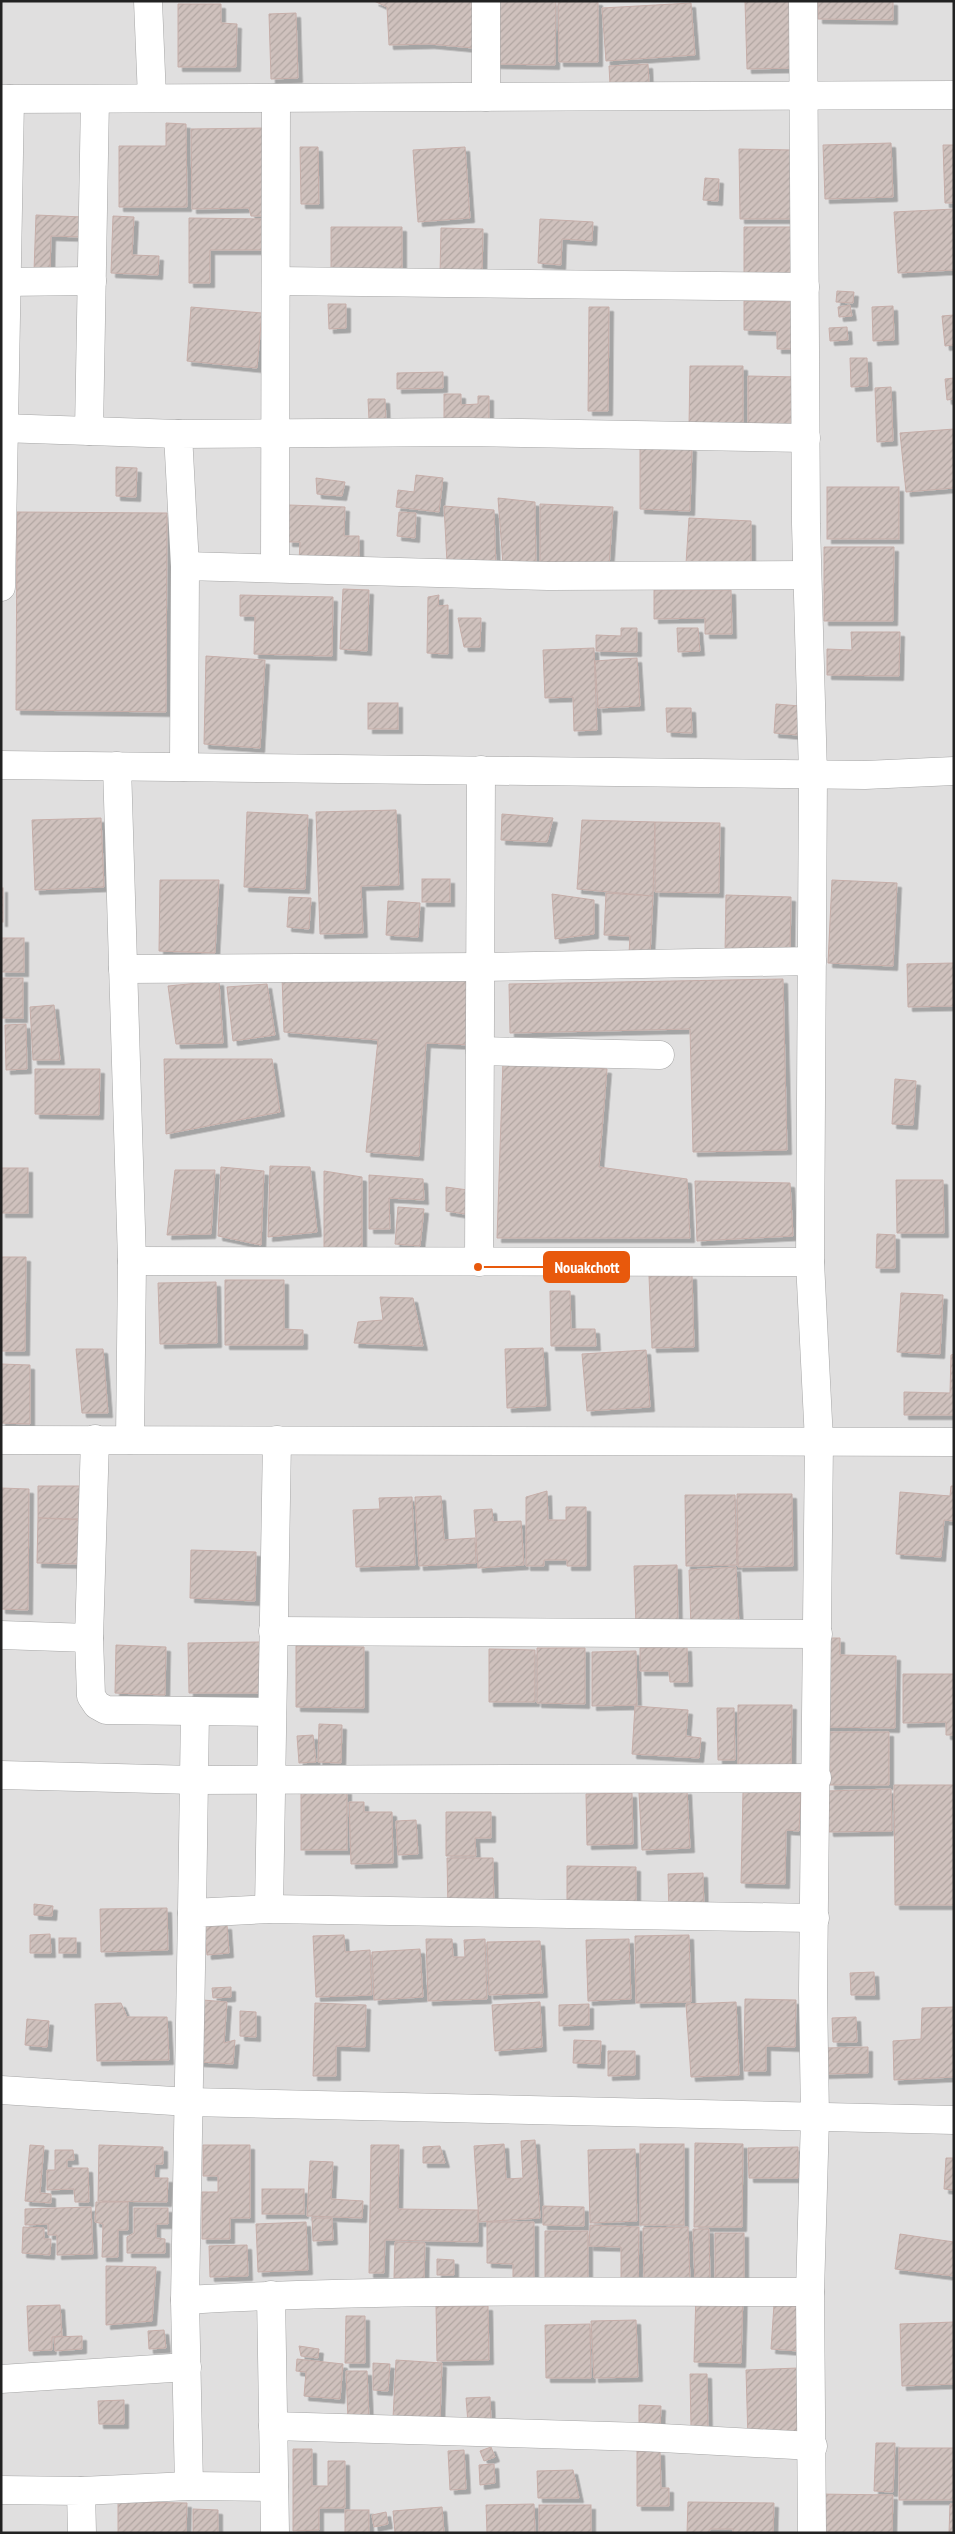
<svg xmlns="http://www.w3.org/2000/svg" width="955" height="2534" font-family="'PT Sans Narrow',sans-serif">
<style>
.residential{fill:#e0dfdf}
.building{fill:url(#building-hatch);stroke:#c6aea9;filter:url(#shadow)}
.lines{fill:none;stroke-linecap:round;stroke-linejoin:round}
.street-casing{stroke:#a6a6a6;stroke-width:29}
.street{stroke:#fff;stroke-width:28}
.leader{fill:none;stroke:#e8590c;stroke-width:2}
.callout-dot{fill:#e8590c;stroke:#fff;stroke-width:2}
.callout{fill:#e8590c;stroke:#e8590c;stroke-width:2}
.callout-label{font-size:16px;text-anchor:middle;font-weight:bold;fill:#fff}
</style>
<defs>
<pattern id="building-hatch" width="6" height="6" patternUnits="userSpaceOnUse" patternTransform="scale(1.25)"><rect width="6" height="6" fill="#cfc1bd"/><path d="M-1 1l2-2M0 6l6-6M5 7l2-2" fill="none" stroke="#b1a6a2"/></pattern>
<filter id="shadow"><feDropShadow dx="4.5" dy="4.5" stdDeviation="0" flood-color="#0004"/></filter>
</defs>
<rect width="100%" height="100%" fill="#f3ece8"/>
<rect class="residential" x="1" y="1" width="953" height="2532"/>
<g class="building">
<polygon points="374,1 476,1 473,48 430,44 389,45 387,7"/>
<polygon points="497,1 556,1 555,65 496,64"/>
<polygon points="558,1 598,1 598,62 559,62"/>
<polygon points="745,1 793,1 796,68 747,69"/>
<polygon points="818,1 893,1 893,20 818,19"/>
<polygon points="691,3 695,55 606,61 602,8"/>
<polygon points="178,4 221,4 221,23 237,24 236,67 178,67"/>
<polygon points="296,13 298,78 271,79 269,14"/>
<polygon points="648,64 649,83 610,85 609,66"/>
<polygon points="166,123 186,124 187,207 119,207 119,146 166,146"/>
<polygon points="265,128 267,216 251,216 249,208 192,209 191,129"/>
<polygon points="891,143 893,197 825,199 823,145"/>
<polygon points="943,145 954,145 954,203 945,203"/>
<polygon points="300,147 318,147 319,204 301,204"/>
<polygon points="465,147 470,218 418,222 413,150"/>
<polygon points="739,149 793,150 794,219 740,219"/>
<polygon points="705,178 719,179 718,201 703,200"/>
<polygon points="954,209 954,270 898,273 894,212"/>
<polygon points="36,215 83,217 83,237 51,236 50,271 34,271"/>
<polygon points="113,216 134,217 132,255 159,256 158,275 111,273"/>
<polygon points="189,218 265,219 265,250 210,250 210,283 189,283"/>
<polygon points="540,219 593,222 592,241 562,239 561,265 538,263"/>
<polygon points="331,227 402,227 402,273 331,272"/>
<polygon points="744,227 795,227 795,274 744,273"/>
<polygon points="441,228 483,229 482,275 440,275"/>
<polygon points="837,291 854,292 853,303 836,302"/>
<polygon points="744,301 796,302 796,349 777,349 777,331 744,330"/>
<polygon points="328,304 346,304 346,328 329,329"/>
<polygon points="850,305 852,316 839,317 838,307"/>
<polygon points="893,306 894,340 873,341 872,307"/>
<polygon points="191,307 262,313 257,368 187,361"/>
<polygon points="589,307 609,307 608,411 588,411"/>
<polygon points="954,315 954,345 945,346 942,316"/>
<polygon points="847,327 848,340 830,341 829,328"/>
<polygon points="850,358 867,358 868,386 851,387"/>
<polygon points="690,366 743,366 743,427 689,426"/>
<polygon points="443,372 443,388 397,389 397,373"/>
<polygon points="748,376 799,377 798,432 748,430"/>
<polygon points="954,378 954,399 947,400 945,379"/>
<polygon points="891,387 893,441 877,442 875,388"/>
<polygon points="444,394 461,394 461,405 478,404 478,396 489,396 489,424 444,424"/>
<polygon points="368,399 385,399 386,420 369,420"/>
<polygon points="954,429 954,488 906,492 900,433"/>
<polygon points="640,444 692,447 690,511 640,509"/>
<polygon points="116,467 137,468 136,497 116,496"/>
<polygon points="416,475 443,478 439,512 396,507 398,490 414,492"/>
<polygon points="316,478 345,482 342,496 317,494"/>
<rect x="827" y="487" width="72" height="52"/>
<polygon points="498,498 535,502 536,567 503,565"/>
<polygon points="540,504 613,507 609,568 540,568"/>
<polygon points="289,505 345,507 344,536 359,536 359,562 299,561 300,542 288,542"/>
<polygon points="444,506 494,510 496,568 447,563"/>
<polygon points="17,512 167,513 166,712 16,710"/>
<polygon points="399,512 416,513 415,538 397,536"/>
<polygon points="689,518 751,521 751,565 686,563"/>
<polygon points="824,547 894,547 893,621 824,621"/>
<polygon points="343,589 369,590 367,651 340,649"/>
<polygon points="654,590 731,590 732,634 705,634 705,618 654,619"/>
<polygon points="240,595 333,597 332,656 254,654 255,616 240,616"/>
<polygon points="439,595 438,606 448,605 448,654 427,653 428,597"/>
<polygon points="458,618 481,618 480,647 464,647"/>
<polygon points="621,628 637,628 637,652 596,651 596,635 621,636"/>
<polygon points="677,628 698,628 700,651 678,652"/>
<polygon points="851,632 900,632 899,676 827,675 827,649 852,650"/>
<polygon points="594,648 597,730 574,731 573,697 545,698 543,650"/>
<polygon points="206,656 265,660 260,748 204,744"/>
<polygon points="637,658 640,706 598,708 595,661"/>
<rect x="368" y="703" width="30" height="26"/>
<polygon points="776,704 800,706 798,735 774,733"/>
<polygon points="666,708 691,708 692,733 667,732"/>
<polygon points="396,810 399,885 361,886 363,933 320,934 316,812"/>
<polygon points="247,812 308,815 305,889 244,887"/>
<polygon points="502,814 553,818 547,842 501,840"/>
<polygon points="101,818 104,887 35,890 32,820"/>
<polygon points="582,820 655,822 653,896 577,889"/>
<polygon points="655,822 720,823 719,893 655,892"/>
<rect x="422" y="879" width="28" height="23"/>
<polygon points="160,880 219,880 215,953 159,951"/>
<polygon points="832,880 897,883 893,966 828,963"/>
<rect x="1" y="888" width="2" height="34"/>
<polygon points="606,893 653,896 650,955 629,954 630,936 604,935"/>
<polygon points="552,894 594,900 594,934 555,939"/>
<polygon points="726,895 791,897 790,955 725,953"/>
<polygon points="289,897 311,898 309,929 287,927"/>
<polygon points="388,901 420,903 418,937 386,935"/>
<rect x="1" y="938" width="23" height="34"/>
<polygon points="954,963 954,1006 908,1007 907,964"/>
<polygon points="282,977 475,977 472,1045 426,1043 419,1156 366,1152 378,1040 284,1032"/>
<rect x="1" y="978" width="22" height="40"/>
<polygon points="783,979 787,1150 693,1152 690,1029 510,1033 509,984"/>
<polygon points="219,981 223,1043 176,1044 168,986"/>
<polygon points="267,984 275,1035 233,1041 227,987"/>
<polygon points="54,1005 60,1060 33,1060 30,1007"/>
<polygon points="26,1024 27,1069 6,1070 5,1025"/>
<polygon points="164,1059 272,1059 280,1112 166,1134"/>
<polygon points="503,1060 607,1069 599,1167 687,1179 690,1238 497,1238"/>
<polygon points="35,1069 100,1069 99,1115 35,1114"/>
<polygon points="895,1079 916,1081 913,1125 892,1124"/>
<polygon points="270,1166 310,1167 317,1232 268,1237"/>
<polygon points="221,1167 264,1171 261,1245 218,1236"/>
<rect x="1" y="1168" width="27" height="45"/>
<polygon points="175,1170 215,1170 211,1234 167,1235"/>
<polygon points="324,1171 362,1177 362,1250 324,1247"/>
<polygon points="369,1175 423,1179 424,1200 389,1198 390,1229 369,1229"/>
<polygon points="896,1180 943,1180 944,1233 897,1233"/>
<polygon points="695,1181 790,1183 793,1236 697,1241"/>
<polygon points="446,1187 468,1190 465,1214 446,1211"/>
<polygon points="398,1207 424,1209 420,1246 395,1244"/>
<polygon points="877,1234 895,1235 895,1268 876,1268"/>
<polygon points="1,1257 26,1257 25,1351 1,1351"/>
<polygon points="692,1275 694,1347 652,1348 649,1276"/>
<polygon points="225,1280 284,1280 284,1329 303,1330 303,1345 225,1345"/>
<polygon points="216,1282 217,1343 160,1344 158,1283"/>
<polygon points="550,1291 570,1291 571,1329 595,1329 596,1346 551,1346"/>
<polygon points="901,1293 943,1295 940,1354 897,1352"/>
<polygon points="380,1297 413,1298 423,1346 354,1343 358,1322 383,1320"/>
<polygon points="543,1348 546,1406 507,1408 505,1349"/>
<polygon points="76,1349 103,1349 108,1413 82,1413"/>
<polygon points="646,1350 650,1407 587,1411 582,1354"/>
<polygon points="954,1354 954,1415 904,1415 904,1392 950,1393 951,1355"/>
<polygon points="1,1364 30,1365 30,1424 1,1423"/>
<polygon points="38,1486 84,1486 83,1519 38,1518"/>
<polygon points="951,1486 954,1486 954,1521 944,1520 941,1557 896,1554 900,1492 950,1496"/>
<polygon points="1,1488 29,1489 28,1610 1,1609"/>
<polygon points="547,1491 548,1520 566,1520 566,1507 586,1507 586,1566 567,1566 567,1560 544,1560 544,1566 526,1566 526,1497"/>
<polygon points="737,1494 792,1494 793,1566 738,1567"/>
<polygon points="685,1495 735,1495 737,1565 686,1566"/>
<polygon points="441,1496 444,1540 475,1538 476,1563 419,1566 415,1497"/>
<polygon points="412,1497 415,1565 356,1567 353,1510 380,1509 379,1498"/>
<polygon points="492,1509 493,1522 521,1521 524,1565 478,1568 474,1510"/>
<polygon points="38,1518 82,1520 81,1564 37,1563"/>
<polygon points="191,1550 256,1552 255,1601 190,1598"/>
<polygon points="677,1565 678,1625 636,1626 634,1566"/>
<polygon points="736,1567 739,1626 691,1628 689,1570"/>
<polygon points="824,1638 840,1638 840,1655 896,1656 895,1728 823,1727"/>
<polygon points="260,1642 260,1693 189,1693 188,1643"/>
<polygon points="116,1645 166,1647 165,1695 115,1693"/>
<polygon points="296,1646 364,1647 364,1708 296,1707"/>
<polygon points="687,1647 688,1682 670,1682 669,1671 640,1671 640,1648"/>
<polygon points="537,1648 585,1648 585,1704 537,1703"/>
<polygon points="489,1649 535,1650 535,1702 489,1702"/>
<polygon points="636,1651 637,1705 592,1706 592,1652"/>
<polygon points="903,1674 954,1674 954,1735 946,1735 946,1722 903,1723"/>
<polygon points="738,1705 792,1705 791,1771 738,1770"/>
<polygon points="635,1706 688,1710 686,1736 701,1738 699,1758 632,1754"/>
<polygon points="717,1708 734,1708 735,1760 718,1760"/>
<polygon points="319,1724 342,1725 341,1763 318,1762"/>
<polygon points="829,1732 889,1732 889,1785 830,1785"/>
<polygon points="313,1735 316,1762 299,1763 297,1736"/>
<polygon points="894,1785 954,1785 954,1905 895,1905"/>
<polygon points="891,1789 892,1831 829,1832 827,1791"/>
<rect x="301" y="1790" width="46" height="60"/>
<polygon points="687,1790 690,1848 642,1850 639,1793"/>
<polygon points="743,1792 801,1793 799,1831 786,1830 785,1884 741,1883"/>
<polygon points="632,1793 633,1844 587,1845 586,1794"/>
<polygon points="349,1802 364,1802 364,1812 392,1812 393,1863 351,1864"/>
<polygon points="446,1812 491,1812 491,1838 475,1838 476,1856 446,1856"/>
<polygon points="416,1820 418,1854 398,1855 396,1821"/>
<polygon points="447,1858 493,1858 494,1910 448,1910"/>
<polygon points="567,1866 636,1867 636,1909 567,1909"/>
<polygon points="703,1873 704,1913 669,1913 668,1874"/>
<polygon points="34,1904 53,1906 52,1916 34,1915"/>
<polygon points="167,1908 168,1950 101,1952 100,1909"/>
<polygon points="227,1925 229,1953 207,1955 204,1926"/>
<polygon points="50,1934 51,1953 30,1953 30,1935"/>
<polygon points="344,1935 345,1952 370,1950 372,1995 316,1997 313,1936"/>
<polygon points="689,1935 691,2002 636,2003 635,1936"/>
<rect x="59" y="1938" width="17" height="15"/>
<polygon points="426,1939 452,1939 453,1957 465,1957 464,1940 485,1939 487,1999 428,2001"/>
<polygon points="629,1939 631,1999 588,2001 586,1940"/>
<polygon points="540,1941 543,1993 489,1995 487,1942"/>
<polygon points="420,1949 423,1997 374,2000 372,1952"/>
<polygon points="874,1972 875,1995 851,1995 850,1973"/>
<polygon points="231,1987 231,1997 213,1998 212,1988"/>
<polygon points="745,1999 796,2000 795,2047 766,2046 766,2071 744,2071"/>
<polygon points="203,2000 227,2002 224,2043 235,2040 233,2064 199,2062"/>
<polygon points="540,2002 542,2047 495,2051 492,2005"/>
<polygon points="736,2002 739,2075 691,2077 686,2004"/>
<polygon points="121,2003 127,2017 167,2017 169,2060 97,2061 95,2004"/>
<polygon points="315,2003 366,2005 365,2047 336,2046 336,2076 313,2076"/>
<polygon points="589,2004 589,2025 559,2026 559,2005"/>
<polygon points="954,2007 954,2077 894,2080 893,2041 921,2039 922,2008"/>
<polygon points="240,2011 256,2012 256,2037 240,2036"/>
<polygon points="856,2017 857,2042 833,2042 832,2018"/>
<polygon points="27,2019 49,2021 47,2047 25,2045"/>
<polygon points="574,2040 601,2041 600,2064 573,2063"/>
<polygon points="868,2047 868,2073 824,2074 824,2048"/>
<polygon points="608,2051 635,2051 635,2075 608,2076"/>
<polygon points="535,2140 540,2218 479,2222 474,2146 504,2144 506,2179 523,2178 521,2141"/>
<polygon points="695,2143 743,2144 742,2227 694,2227"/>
<rect x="640" y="2144" width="44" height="81"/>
<polygon points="30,2145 44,2146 40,2193 51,2194 51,2203 25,2201"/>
<polygon points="99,2145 163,2147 163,2164 155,2164 154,2178 168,2178 167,2202 98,2201"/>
<polygon points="203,2145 250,2145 250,2218 230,2218 230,2239 202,2239 202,2192 218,2192 218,2176 203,2176"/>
<polygon points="371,2145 399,2145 398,2209 478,2210 478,2242 385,2240 384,2273 369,2273"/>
<polygon points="440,2146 445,2163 423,2163 423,2147"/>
<polygon points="798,2147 798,2178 749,2178 748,2148"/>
<polygon points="635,2149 637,2221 590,2223 588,2150"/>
<polygon points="55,2150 73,2150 74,2160 67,2160 67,2168 88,2168 89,2202 75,2202 74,2189 47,2190 47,2170 55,2170"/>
<polygon points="946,2158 954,2158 954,2190 944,2189"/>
<polygon points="310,2161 333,2162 331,2199 363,2201 362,2218 307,2216"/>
<rect x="262" y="2189" width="42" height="25"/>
<polygon points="96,2202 128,2202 128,2230 118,2230 118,2257 102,2257 103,2224 95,2222"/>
<polygon points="543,2206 584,2207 584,2226 543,2225"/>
<polygon points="91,2207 93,2254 57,2255 57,2235 48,2235 48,2224 25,2225 25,2209"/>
<polygon points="134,2208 168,2208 168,2224 156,2224 156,2238 165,2239 165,2253 127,2253 127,2237 134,2233"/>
<polygon points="312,2218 332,2218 333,2240 313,2241"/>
<polygon points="306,2222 308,2270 258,2272 256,2224"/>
<polygon points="487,2222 534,2222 534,2278 513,2278 513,2264 487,2263"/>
<polygon points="590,2225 639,2227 638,2284 621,2283 621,2247 589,2246"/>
<polygon points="23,2227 44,2228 44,2239 51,2239 50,2255 22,2253"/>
<polygon points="688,2227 690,2280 644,2281 643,2228"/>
<polygon points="693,2229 709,2229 710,2282 695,2282"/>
<polygon points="545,2231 588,2231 588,2279 545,2280"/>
<rect x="715" y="2233" width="29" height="46"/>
<polygon points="900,2234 954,2242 954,2276 895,2269"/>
<polygon points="395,2242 425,2243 424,2279 394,2278"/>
<polygon points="247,2245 248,2276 210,2277 209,2246"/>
<polygon points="437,2259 454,2260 454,2275 437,2275"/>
<polygon points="106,2266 156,2267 152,2321 106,2325"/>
<polygon points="696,2293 743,2294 741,2363 694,2362"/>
<polygon points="774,2304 802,2307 799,2351 771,2349"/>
<polygon points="60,2305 62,2336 52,2337 52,2350 29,2351 27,2306"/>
<polygon points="436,2306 488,2306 489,2360 437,2361"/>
<polygon points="346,2316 365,2316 365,2363 345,2363"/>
<polygon points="636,2320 638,2377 594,2378 591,2321"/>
<polygon points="954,2322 954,2384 902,2386 900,2324"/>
<polygon points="590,2324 591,2378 546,2378 545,2325"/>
<polygon points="164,2330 166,2348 149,2349 148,2331"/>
<polygon points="82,2336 82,2349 55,2351 54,2337"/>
<polygon points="299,2346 319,2349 318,2358 301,2356"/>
<polygon points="297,2359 343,2364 340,2399 304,2396 306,2372 296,2371"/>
<polygon points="396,2360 442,2363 440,2420 393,2418"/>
<polygon points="373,2363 390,2364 388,2391 373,2390"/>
<polygon points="798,2368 800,2439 748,2441 746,2370"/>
<polygon points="346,2371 367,2371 369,2419 348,2420"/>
<polygon points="690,2374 707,2374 708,2427 691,2428"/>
<polygon points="490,2397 491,2422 468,2423 466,2398"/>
<polygon points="124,2400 124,2424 99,2424 98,2401"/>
<polygon points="639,2405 661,2406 660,2428 639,2427"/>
<polygon points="876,2443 895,2443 893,2492 874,2491"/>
<polygon points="491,2447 495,2457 484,2461 480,2451"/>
<rect x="899" y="2448" width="55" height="52"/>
<polygon points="293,2449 312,2449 312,2486 328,2486 328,2461 345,2461 345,2508 319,2508 319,2530 293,2531"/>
<polygon points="464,2450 466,2489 450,2490 448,2451"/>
<polygon points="637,2451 660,2451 661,2488 669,2488 669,2506 637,2506"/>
<polygon points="494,2464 495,2483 480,2485 479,2465"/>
<polygon points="573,2470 579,2498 538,2498 537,2471"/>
<polygon points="818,2494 893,2495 892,2533 817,2533"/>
<polygon points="118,2502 187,2503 186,2533 118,2533"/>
<polygon points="688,2502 774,2503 773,2533 733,2533 733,2529 710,2529 709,2533 687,2533"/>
<polygon points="534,2504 535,2533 487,2533 486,2505"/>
<polygon points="950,2504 954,2504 954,2533 949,2533"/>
<rect x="539" y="2505" width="52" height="28"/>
<polygon points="442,2507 444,2533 395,2533 393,2511"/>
<polygon points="193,2509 218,2510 218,2533 193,2533"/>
<rect x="345" y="2510" width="24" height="23"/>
<polygon points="386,2512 388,2524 374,2527 372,2515"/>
</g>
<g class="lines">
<g class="street-casing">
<g id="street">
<polyline points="148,1 152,98"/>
<polyline points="486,1 486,97"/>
<polyline points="803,1 806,524 813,774 810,1262 819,1441 813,1991 815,2118 810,2292 812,2533"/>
<polyline points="1,99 954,95"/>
<polyline points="276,281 805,287"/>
<polyline points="1,282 92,281"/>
<polyline points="1,428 178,434"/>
<polyline points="89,431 95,99"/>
<polyline points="185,566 178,434 466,432 806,438"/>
<polyline points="275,568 276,98"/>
<polyline points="1,587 10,99"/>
<polyline points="1,765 865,775 954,771"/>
<polyline points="117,766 132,1261 130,1440"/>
<polyline points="184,767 185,566 548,576 807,575"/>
<polyline points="123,969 481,967 812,961"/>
<polyline points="480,1051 660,1055"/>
<polyline points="132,1261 810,1262"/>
<polyline points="479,1262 481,770"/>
<polyline points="95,1439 89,1638 91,1696 97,1705 106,1710 272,1712"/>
<polyline points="1,1440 954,1442"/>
<polyline points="273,1631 818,1634"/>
<polyline points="1,1635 89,1638"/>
<polyline points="1,1775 194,1780 817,1778"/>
<polyline points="269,1909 277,1440"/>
<polyline points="192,1913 195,1711"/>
<polyline points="1,2090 189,2102 954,2120"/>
<polyline points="271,2295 275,2533"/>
<path d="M185,2300C393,2288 602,2292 810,2292"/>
<polyline points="1,2379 187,2367"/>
<polyline points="273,2426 643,2437 813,2446"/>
<polyline points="189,2486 185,2300 192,1913 269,1909 815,1918"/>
<polyline points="1,2490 81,2491 82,2533"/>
<polyline points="81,2491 189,2486 274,2487"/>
</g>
</g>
<use href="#street" class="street"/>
</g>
<path class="leader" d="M478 1267L544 1267"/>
<circle class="callout-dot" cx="478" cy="1267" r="5"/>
<rect class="callout" x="544" y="1252" width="85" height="30" rx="5"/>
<g class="callout-label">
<text x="587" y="1273">Nouakchott</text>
</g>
<rect width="955" height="2534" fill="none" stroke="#222222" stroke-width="5"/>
</svg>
